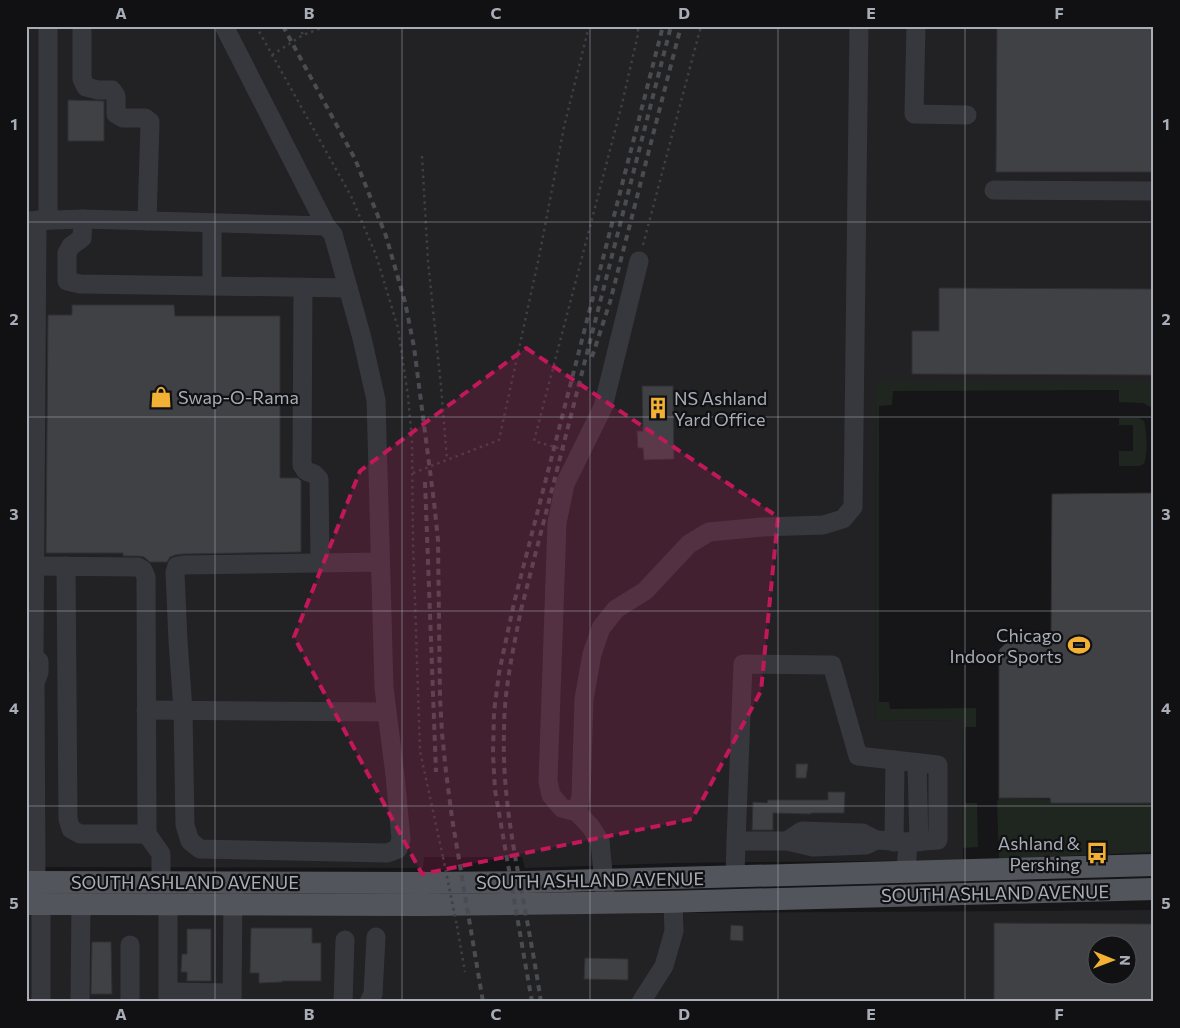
<svg xmlns="http://www.w3.org/2000/svg" width="1180" height="1028" font-family="Commissioner,sans-serif">
<style>
.built{fill:#222225;fill-rule:evenodd}
.green{fill:#1e261f}
.building{fill:#404145;stroke:#303034;fill-rule:evenodd}
.lines{fill:none;stroke-linecap:round;stroke-linejoin:round}
.path{stroke:#3d3f44;stroke-width:2.5;stroke-dasharray:2.5 4;stroke-linecap:butt}
.minor{stroke:#37383d;stroke-width:19}
.major{stroke:#53555c;stroke-width:22}
.rail{stroke:#4a4c52;stroke-width:4;stroke-dasharray:6 5;stroke-linecap:butt}
.path-bridge{stroke:#3d3f44;stroke-width:2.5;stroke-dasharray:2.5 4;stroke-linecap:butt}
.marked{fill:#c2185b;fill-opacity:0.2;stroke:#c2185b;stroke-width:4;stroke-dasharray:10 6;stroke-linejoin:round}
.grid{fill:none;stroke:#a8adb8;stroke-width:1;stroke-opacity:0.55}
.labels{text-anchor:middle;dominant-baseline:central;stroke-width:4.5;stroke-linejoin:round;paint-order:stroke}
.poi-label{font-size:18px;fill:#a8adb8;stroke:#111113;text-anchor:start}
.street-label{font-size:18px;fill:#a8adb8;stroke:#111113}
.neatline{fill:none;stroke:#a8adb8;stroke-width:2}
.grid-label{font-size:16px;text-anchor:middle;font-weight:bold;fill:#a8adb8}
</style>
<rect width="100%" height="100%" fill="#161618"/>
<g class="built">
<polygon points="26,26 1154,26 1154,382 875,382 876,720 962,721 963,860 677,863 525,868 522,857 424,857 423,868 26,867"/>
<path d="M1154,910V1002H26V915L227,916ZM1098,946H1128V976H1098Z"/>
</g>
<g class="green">
<polygon points="875,382 1154,382 1154,409 1143,403 1119,402 1119,390 893,391 892,405 879,406 879,702 889,702 890,709 976,708 976,727 965,727 965,803 977,803 978,847 963,848 962,721 876,720"/>
<path d="M1119,418H1139L1144,421C1147,432 1148,454 1144,464L1139,466H1119V451H1133V425H1119Z"/>
<polygon points="999,798 1154,802 1154,852 999,859 997,802"/>
</g>
<g class="building">
<polygon points="997,26 1154,26 1154,172 996,172"/>
<polygon points="68,100 104,101 104,141 68,141"/>
<polygon points="939,288 1154,289 1154,375 912,374 912,331 939,331"/>
<polygon points="72,305 174,305 175,316 280,316 280,478 298,478 301,481 301,552 183,554 175,555 170,557 167,562 150,562 144,557 139,556 123,556 123,553 46,553 48,315 72,315"/>
<polygon points="642,386 673,386 674,459 644,460 643,448 638,448 637,431 643,431"/>
<polygon points="1154,493 1154,803 1051,803 1050,798 999,798 999,650 1010,639 1051,638 1052,494"/>
<polygon points="796,764 808,764 806,778 796,778"/>
<polygon points="828,792 845,792 844,813 811,813 811,814 773,813 773,830 752,830 753,802 767,803 768,800 828,800"/>
<path d="M994,923L1152,924V1002H994ZM1098,946H1128V976H1098Z"/>
<polygon points="731,925 743,926 743,941 730,940"/>
<polygon points="251,928 312,928 312,943 321,943 321,981 282,981 282,982 259,983 259,973 250,973"/>
<polygon points="187,929 211,929 211,981 187,981 187,972 181,972 182,954 187,954"/>
<polygon points="92,942 111,942 112,994 91,994"/>
<polygon points="585,958 628,959 628,980 584,979"/>
</g>
<g class="lines">
<g class="path">
<polyline points="256,26 351,196 376,255 398,328 408,396 412,441 413,542 420,751 443,857"/>
<polyline points="299,26 303,35"/>
<polyline points="272,55 303,35 327,26"/>
<polyline points="422,156 428,261 441,386 447,460"/>
<polyline points="643,245 701,26"/>
<polyline points="565,450 534,441 622,104 638,34 638,26"/>
<polyline points="413,473 499,440 539,257 564,127 589,26"/>
<polyline points="457,926 465,972"/>
</g>
<g class="minor">
<polyline points="82,26 82,79 86,87 98,90 112,90 116,96 116,114 123,118 145,118 150,122 147,221"/>
<polyline points="916,26 914,114 967,115"/>
<polyline points="994,190 1154,191"/>
<polyline points="83,219 82,238 71,246 67,253 67,281 80,284 212,286 212,223"/>
<polyline points="48,220 48,26"/>
<polyline points="26,221 83,219 326,226 224,26"/>
<polyline points="326,226 333,234 362,338 376,400 384,688 395,775 401,839 398,849 387,853 200,849 190,841 185,825 183,710 178,641 175,572 177,566 183,565 380,562"/>
<polyline points="212,286 348,288"/>
<polyline points="303,287 302,465 306,471 314,474 319,479 320,563"/>
<polyline points="34,566 138,567 143,570 146,577 147,834 80,834 71,829 68,819 66,566"/>
<polyline points="34,652 37,220"/>
<polyline points="146,710 387,712"/>
<polyline points="917,763 919,842"/>
<polyline points="577,812 581,797 584,699 592,654 601,628 616,609 645,591 689,544 709,532 762,527 823,525 843,519 853,507 859,26"/>
<polyline points="147,834 161,854 161,882"/>
<polyline points="736,841 743,664 832,665 858,756 938,765 938,840 908,842"/>
<polyline points="787,841 802,831 863,833 876,840"/>
<polyline points="894,842 895,760"/>
<polyline points="735,876 736,841 787,841 813,847 866,845 876,840 908,842 906,871"/>
<polyline points="36,882 35,683 39,672 39,661"/>
<polyline points="605,894 600,841 590,826 577,812 562,808 551,795 548,781 557,523 565,484 603,407 639,261"/>
<polyline points="41,904 41,1002"/>
<polyline points="130,945 130,1002"/>
<polyline points="168,992 232,993"/>
<polyline points="80,1002 81,904"/>
<polyline points="168,1002 168,904"/>
<polyline points="232,1002 233,891"/>
<polyline points="343,1002 345,940"/>
<polyline points="369,1002 373,994 376,937"/>
<polyline points="641,1002 664,966 674,931 673,902"/>
</g>
<g class="major">
<polyline points="26,882 424,883 527,882 1154,865"/>
<polyline points="26,904 424,905 664,902 1154,889"/>
</g>
<g class="rail">
<polyline points="283,26 355,159 386,236 405,302 414,347 434,502 438,540 440,698 442,733 446,772 452,818 483,1002"/>
<polyline points="592,357 610,302 681,26"/>
<polyline points="425,482 436,772"/>
<polyline points="532,1002 495,790 493,754 494,712 499,673 514,603 663,26"/>
<path d="M541,1002C536,969 530,937 524,904C513,847 502,789 504,731C504,690 513,650 521,610L671,26"/>
</g>
<polyline class="path-bridge" points="443,857 457,926"/>
</g>
<path class="marked" d="M526,348L778,517L761,691L692,819L422,874L294,637L360,471Z"/>
<path class="grid" d="M215,26V1002M402,26V1002M590,26V1002M778,26V1002M965,26V1002M26,222H1154M26,417H1154M26,611H1154M26,806H1154"/>
<defs>
<g id="shop-bare" transform="scale(1.725)"><path d="M-5-2.5h2.3a2.7 3.5 0 0 1 5.4 0H5L5.5 6h-11ZM-1.5-2.5h3a1.5 2.3 0 0 0-3 0Z" fill="#f2b134" stroke="#111113" stroke-width="2.5" paint-order="stroke"/></g>
<g id="building-bare" transform="scale(1.725)"><path d="M-4-6H4V6H1V3H-1V6H-4ZM-2.5-4.3h1.7v1.8h-1.7ZM.8-4.3h1.7v1.8H.8ZM-2.5-1h1.7V.8h-1.7ZM.8-1h1.7V.8H.8Z" fill="#f2b134" stroke="#111113" stroke-width="2.5" paint-order="stroke"/></g>
<g id="stadium-bare" transform="scale(1.725)"><path d="M0-5a6.5 5 0 1 0 0 10a6.5 5 0 1 0 0-10ZM-3.5-1.8h7v3.6h-7Z" fill="#f2b134" stroke="#111113" stroke-width="2.5" paint-order="stroke"/></g>
<g id="bus-bare" transform="scale(1.725)"><path d="M-5-6H5V4H4V6H2V4H-2V6H-4V4H-5ZM-3.5-4V0h7V-4ZM-3.5 1.2v1.5H-2V1.2ZM2 1.2v1.5H3.5V1.2Z" fill="#f2b134" stroke="#111113" stroke-width="2.5" paint-order="stroke"/></g>
</defs>
<g fill-rule="evenodd">
<use href="#shop-bare" x="161" y="397"/>
<use href="#building-bare" x="658" y="408"/>
<use href="#stadium-bare" x="1079" y="645"/>
<use href="#bus-bare" x="1097" y="853"/>
</g>
<g class="labels">
<g class="poi-label">
<text x="178" y="397">Swap-O-Rama</text>
<text x="674" y="398">NS Ashland<tspan x="674" dy="21">Yard Office</tspan></text>
<text x="1062" y="635" text-anchor="end">Chicago<tspan x="1062" dy="21">Indoor Sports</tspan></text>
<text x="1080" y="843" text-anchor="end">Ashland &amp;<tspan x="1080" dy="21">Pershing</tspan></text>
</g>
<g class="street-label">
<text transform="translate(590 880) rotate(-1)">SOUTH ASHLAND AVENUE</text>
<text x="185" y="882">SOUTH ASHLAND AVENUE</text>
<text transform="translate(995 893) rotate(-1)">SOUTH ASHLAND AVENUE</text>
</g>
</g>
<rect width="1180" height="1028" fill="none" stroke="#111113" stroke-width="55"/>
<g transform="translate(1112 960) rotate(91)"><circle r="24" fill="#111113" stroke="#4d4f55"/>
<path d="M0-4L9 19L0 12L-9 19Z" fill="#f2b134"/>
<text y="-8" font-size="14" font-weight="bold" text-anchor="middle" fill="#a8adb8">N</text>
</g>
<rect x="28" y="28" width="1124" height="972" class="neatline"/>
<g class="grid-label">
<text x="121" y="19">A</text>
<text x="309" y="19">B</text>
<text x="496" y="19">C</text>
<text x="684" y="19">D</text>
<text x="871" y="19">E</text>
<text x="1059" y="19">F</text>
<text x="14" y="130">1</text>
<text x="1166" y="130">1</text>
<text x="14" y="325">2</text>
<text x="1166" y="325">2</text>
<text x="14" y="520">3</text>
<text x="1166" y="520">3</text>
<text x="14" y="714">4</text>
<text x="1166" y="714">4</text>
<text x="14" y="909">5</text>
<text x="1166" y="909">5</text>
<text x="121" y="1020">A</text>
<text x="309" y="1020">B</text>
<text x="496" y="1020">C</text>
<text x="684" y="1020">D</text>
<text x="871" y="1020">E</text>
<text x="1059" y="1020">F</text>
</g>
</svg>
